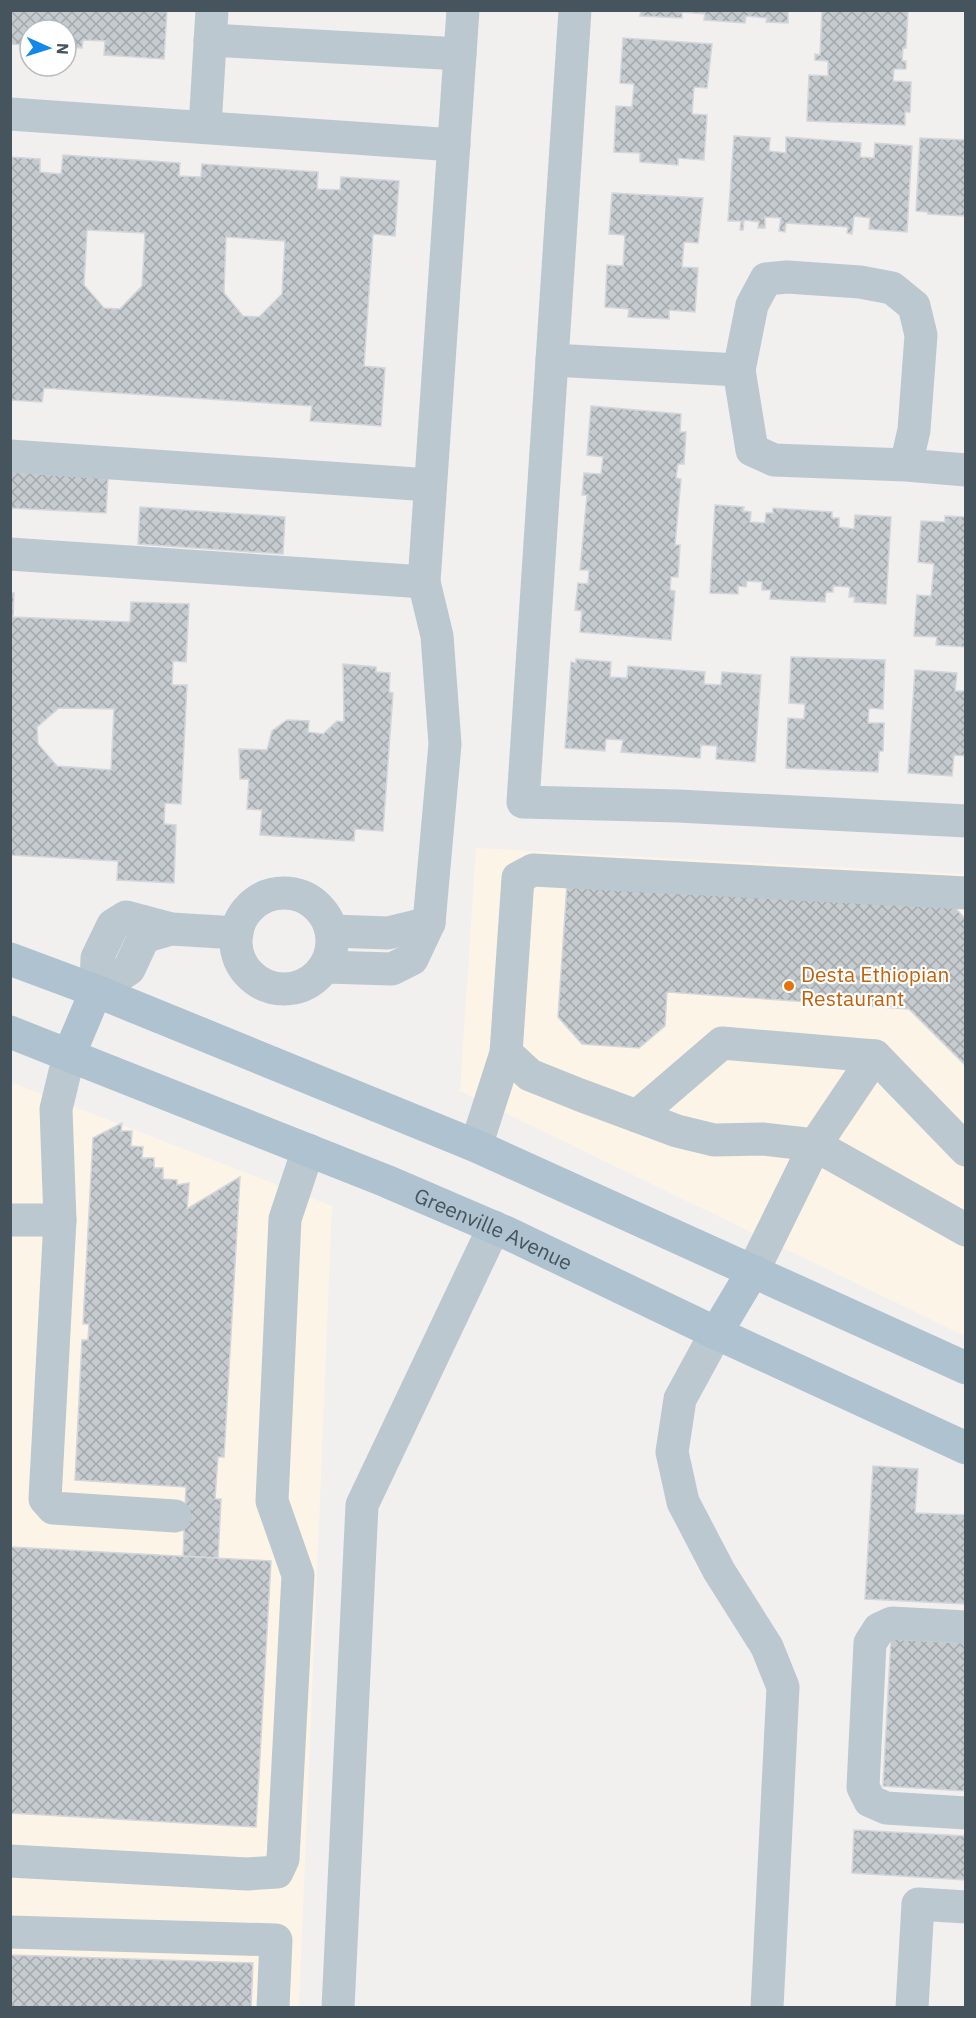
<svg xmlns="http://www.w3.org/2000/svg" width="976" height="2018" font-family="'IBM Plex Sans',sans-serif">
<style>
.commercial{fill:#fdf4e8}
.building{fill:url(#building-cross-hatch);stroke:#d3d6db;stroke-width:1.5;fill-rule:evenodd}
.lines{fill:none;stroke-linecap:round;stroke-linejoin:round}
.minor{stroke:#bcc8cf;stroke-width:33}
.major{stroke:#aec2cf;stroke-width:33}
.food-dot{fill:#e8710a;stroke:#fff;stroke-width:2}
.labels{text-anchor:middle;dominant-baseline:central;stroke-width:4.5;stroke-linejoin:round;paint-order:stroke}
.food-label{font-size:21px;fill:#c56008;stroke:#fff;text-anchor:start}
.street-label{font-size:21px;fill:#46555d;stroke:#fff}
</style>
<defs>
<pattern id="building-cross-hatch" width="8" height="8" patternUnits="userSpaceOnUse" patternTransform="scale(1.5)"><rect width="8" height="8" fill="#c6cbcf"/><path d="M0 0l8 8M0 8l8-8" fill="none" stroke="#a3a8ab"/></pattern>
</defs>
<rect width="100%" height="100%" fill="#f2efef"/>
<g class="commercial">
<polygon points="476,848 965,874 965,1336 460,1091"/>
<polygon points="10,1082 332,1206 299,2007 11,2007"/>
</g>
<g class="building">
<polygon points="10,10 167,10 164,59 104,55 105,41 83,40 82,48 66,47 66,30 30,30 30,45 10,44"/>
<polygon points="641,10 788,10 788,23 766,22 767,18 746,16 745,23 704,20 705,14 682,12 682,18 640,16"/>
<polygon points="822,10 908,11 906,48 903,48 902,61 906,61 906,69 894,69 893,81 911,82 910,112 905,112 905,125 807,121 809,75 828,76 828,61 815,60 815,54 820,55"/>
<polygon points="623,38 712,44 707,88 694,87 692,114 707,115 704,160 678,158 678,165 640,162 640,153 614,152 616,106 632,107 634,84 620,83"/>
<polygon points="734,136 770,138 769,151 786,153 786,137 861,143 860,157 874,158 875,143 912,146 907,232 869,229 870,218 854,216 852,234 847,233 848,227 786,223 785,232 779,231 781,218 765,217 765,228 758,228 759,222 744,220 743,230 740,230 741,221 728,221"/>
<polygon points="920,138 966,140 966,216 928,214 928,212 916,211"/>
<path d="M63,155L180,163L179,176L201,177L202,164L318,172L317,189L340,190L341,177L399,181L395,236L373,234L364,366L385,368L381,426L310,421L312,406L44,388L42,402L10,400V157L40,159V172L61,174ZM87,230L145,233L142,286L120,309L104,308L84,285ZM226,237L285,241L282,294L259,317L243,316L224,293Z"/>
<polygon points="612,193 703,198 698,243 684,242 682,267 698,268 695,312 669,310 669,319 628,317 629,309 605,307 607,265 623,266 625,235 609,234"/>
<polygon points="591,406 681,414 680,432 686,432 684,464 678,464 676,478 681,479 675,545 680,545 678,577 671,577 670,590 675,591 671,640 580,632 582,611 575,610 578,583 588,584 589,570 580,570 587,495 582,495 584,473 601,474 603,457 587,455"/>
<polygon points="10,472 108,478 106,513 10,508"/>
<polygon points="715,505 744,507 743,511 751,512 750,522 765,523 766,513 773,513 773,508 832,512 832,518 839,518 839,527 854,529 855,515 891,517 886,604 854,602 855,597 849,597 850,587 833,586 833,592 826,592 825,602 770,599 771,590 762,590 762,582 747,581 746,587 738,586 738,594 710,593"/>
<polygon points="140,507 285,517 283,554 138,544"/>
<polygon points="945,516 966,517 966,647 936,645 937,637 914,636 917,595 931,596 934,564 918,562 921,521 945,522"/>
<path d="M10,593H14L13,617L130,622L131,602L189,604L186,662L173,661L172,685H187L181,804L165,803L164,824L176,825L174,883L117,880L118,861L10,855ZM59,708L114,709L111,770L57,766L38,744L37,727Z"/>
<polygon points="791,657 885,660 883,709 869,708 868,723 884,723 883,751 879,751 878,772 786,768 788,718 804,719 805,704 789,703"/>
<polygon points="576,659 611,662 610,677 627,678 628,666 705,672 704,684 721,685 722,672 761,675 755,762 716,759 717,746 701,745 700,758 621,752 623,740 606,739 605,751 565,748 571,662 576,663"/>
<polygon points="343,664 376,667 376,672 390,673 389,692 393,693 383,831 355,829 354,841 260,835 262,810 247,809 249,779 240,779 239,749 267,750 272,731 287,720 309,721 308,732 323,734 337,721 344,722"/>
<polygon points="915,670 957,673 955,691 966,691 966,756 954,755 952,776 908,773"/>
<polygon points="567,884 953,905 966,920 966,1066 909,1009 667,992 665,1026 639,1048 582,1044 558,1017"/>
<polygon points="122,1123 121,1131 132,1131 131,1146 143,1147 142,1158 154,1158 154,1168 163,1168 163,1179 177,1180 177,1185 189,1183 187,1209 240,1177 224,1457 218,1457 215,1499 221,1499 218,1558 183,1556 186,1487 75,1480 82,1340 88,1340 89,1324 83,1324 93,1138"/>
<polygon points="873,1466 918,1469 915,1513 966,1515 966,1604 865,1599"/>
<polygon points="10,1547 271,1561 256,1827 10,1813"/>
<polygon points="891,1639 966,1643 966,1791 883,1786"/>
<polygon points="854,1830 966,1836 966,1880 852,1873"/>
<polygon points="10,1955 253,1963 251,2008 10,2008"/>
</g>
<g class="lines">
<g class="minor">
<polyline points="575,10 523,802 678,806 966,821"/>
<polyline points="210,40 460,54"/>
<polyline points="10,114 454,145"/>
<polyline points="205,127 212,10"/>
<polyline points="552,360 739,370"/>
<polyline points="10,456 430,485"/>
<polyline points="906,465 914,430 921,335 914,306 892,288 860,282 787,277 766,279 752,305 739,370 752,450 774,460 906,465 966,470"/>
<polyline points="10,554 424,582"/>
<circle cx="284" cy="941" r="48"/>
<polyline points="332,931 388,933 429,923"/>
<polyline points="325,967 392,969 412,959 429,923 445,744 437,636 424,582 463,10"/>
<polyline points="96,991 97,958 113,925 126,917 171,929 237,933"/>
<polyline points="96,991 129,969 144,937 171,929"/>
<polyline points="506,1053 530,1075 580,1095 677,1131 714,1140 762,1139 815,1145 966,1230"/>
<polyline points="69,1055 56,1109 60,1220 45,1499 53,1508 175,1516"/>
<polyline points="637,1116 722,1043 875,1056 966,1150"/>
<polyline points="476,1146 506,1053 518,878 533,870 966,893"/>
<polyline points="10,1220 60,1220"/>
<polyline points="753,1271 815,1145 875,1056"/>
<polyline points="716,1333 680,1399 672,1452 683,1502 719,1571 767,1647 783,1687 767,2008"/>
<polyline points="966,1627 892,1623 879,1629 870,1643 863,1787 870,1801 886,1808 966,1813"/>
<polyline points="10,1861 247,1874 277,1872 283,1859 298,1575 272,1501 285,1219 308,1150"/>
<polyline points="10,1932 276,1940 273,2008"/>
<polyline points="338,2008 362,1505 494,1227"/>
<polyline points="912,2008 918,1904 966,1907"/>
</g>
<g class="major">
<polyline points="10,959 96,991 476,1146 966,1368"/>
<path id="s1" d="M10,1032L386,1181L505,1232L716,1333L966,1448"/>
<polyline points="69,1055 96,991"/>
<polyline points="716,1333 753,1271"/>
</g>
</g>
<circle class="food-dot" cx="789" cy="986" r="6"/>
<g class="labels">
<g class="food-label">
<text x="801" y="974">Desta Ethiopian<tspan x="801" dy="24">Restaurant</tspan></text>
</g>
<g class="street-label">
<text stroke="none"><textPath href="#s1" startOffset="522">Greenville Avenue</textPath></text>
</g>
</g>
<rect width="976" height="2018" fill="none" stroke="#46555d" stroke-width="24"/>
<g transform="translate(48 48) rotate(93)"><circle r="28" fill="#ffffff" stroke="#b5bbbe" stroke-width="1.5"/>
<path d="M0-4.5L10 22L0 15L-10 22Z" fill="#1288e9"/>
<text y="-9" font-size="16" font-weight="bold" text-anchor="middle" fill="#46555d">N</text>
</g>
</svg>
